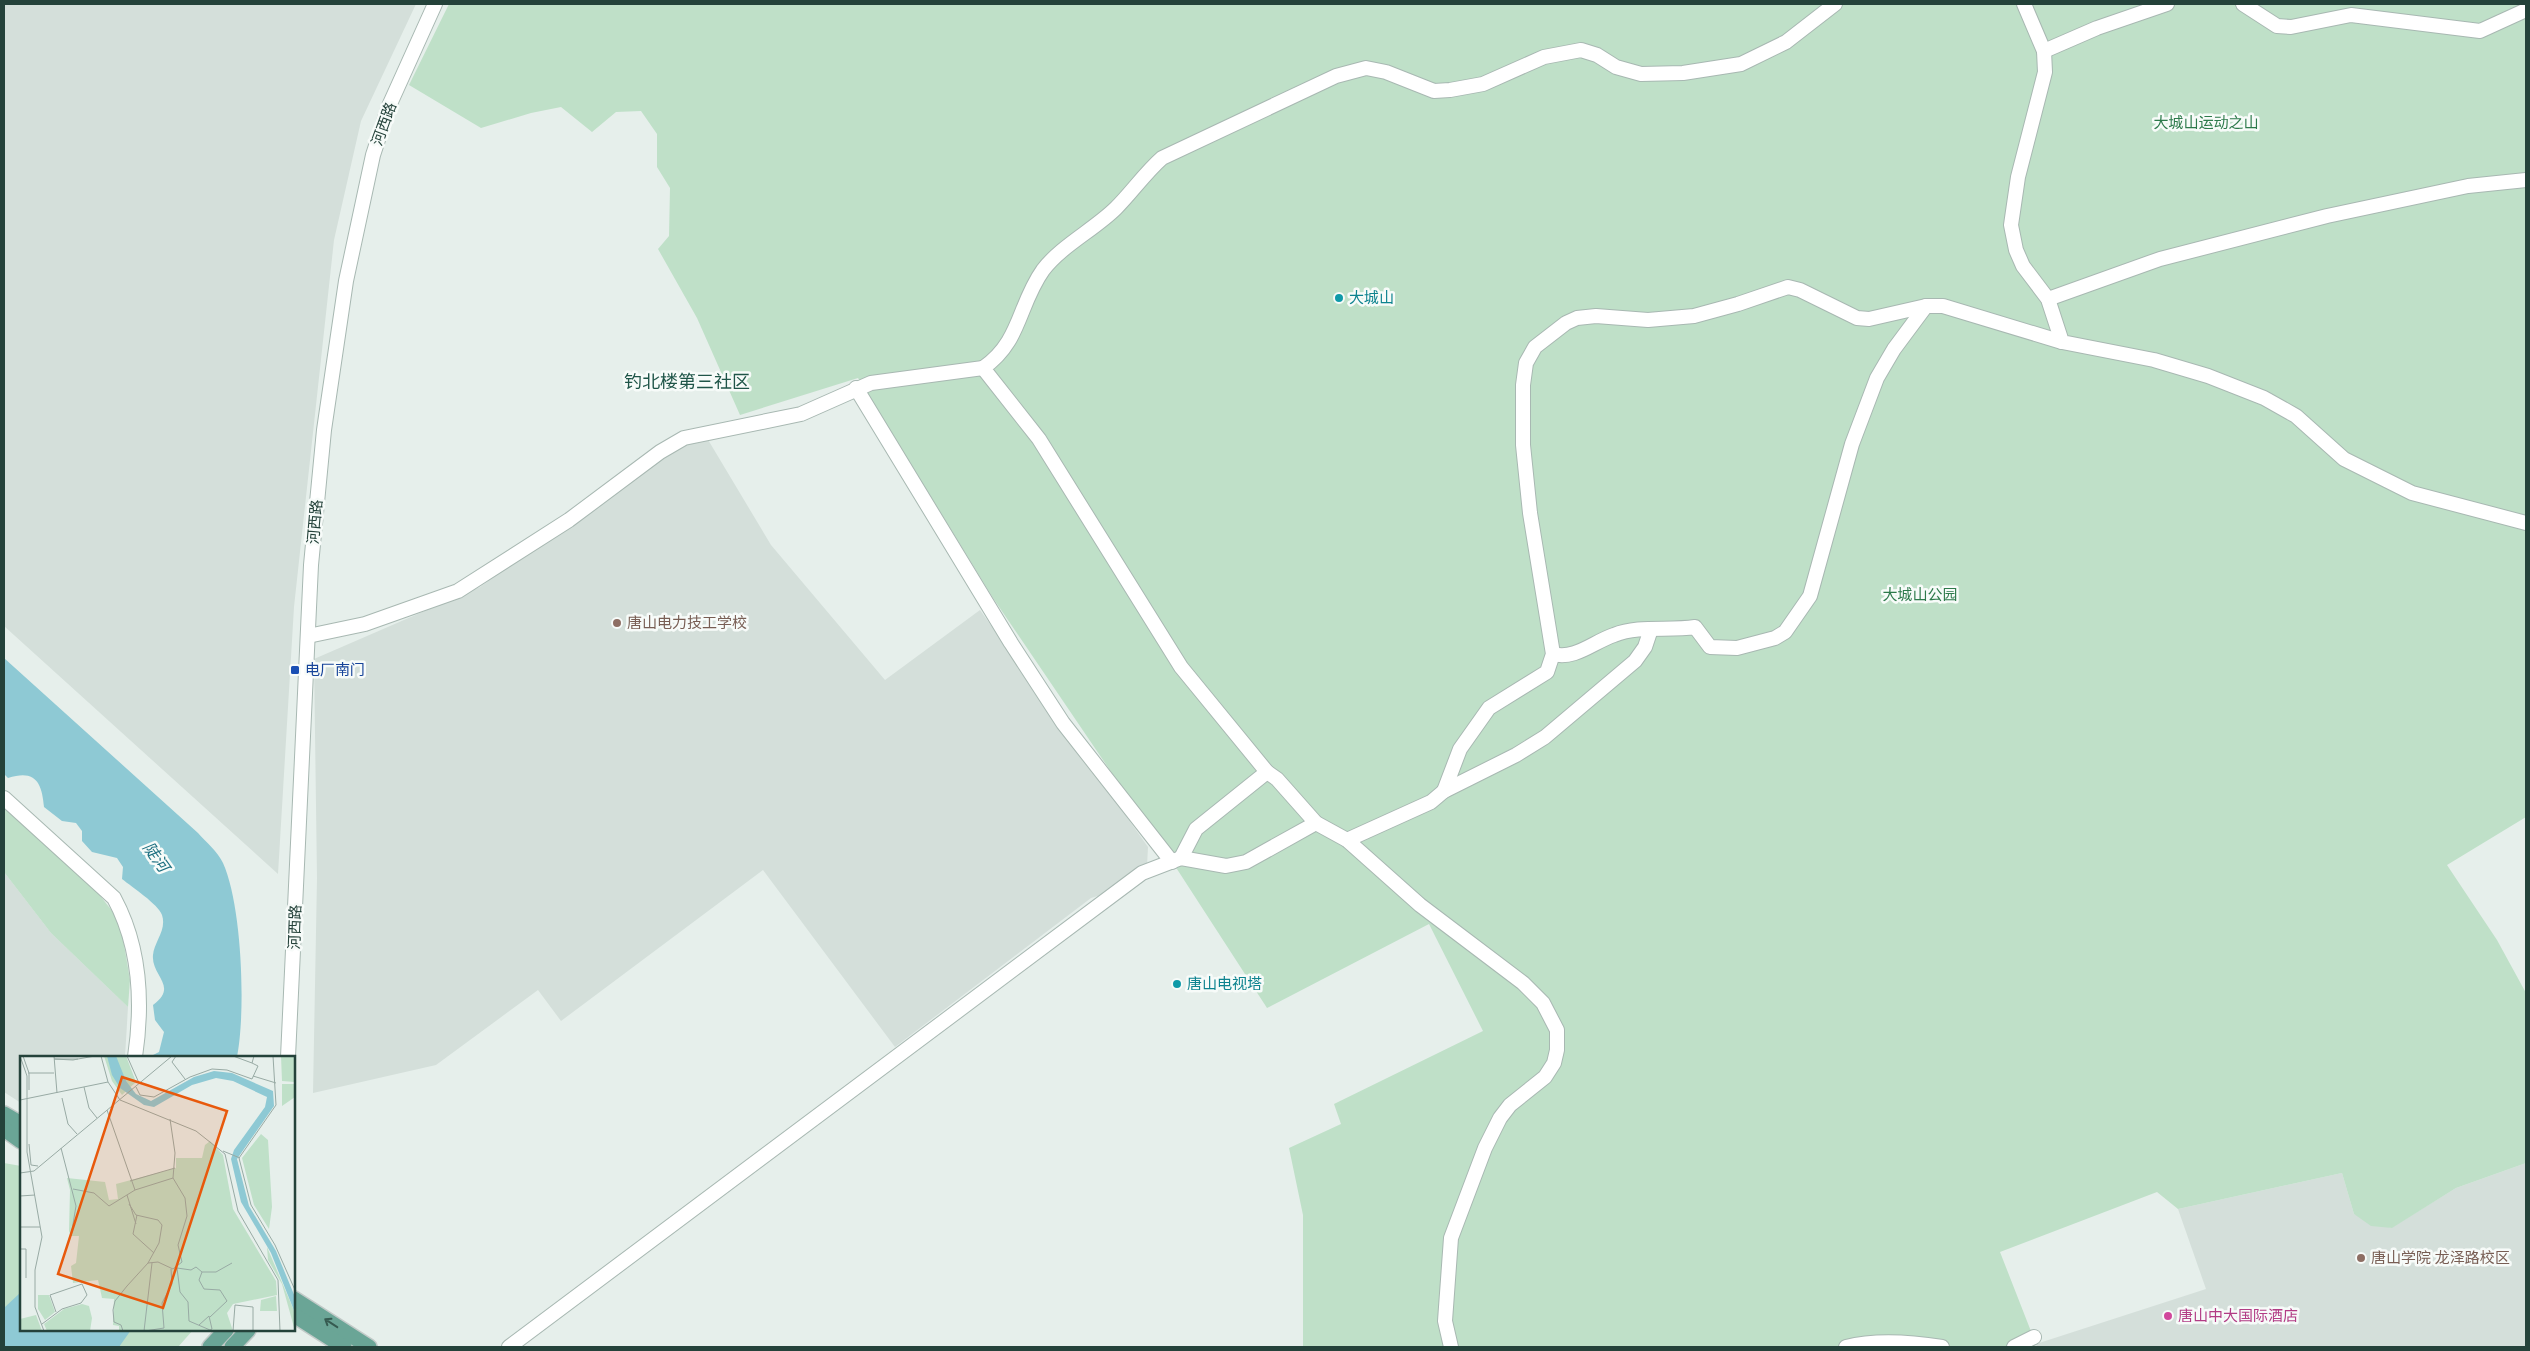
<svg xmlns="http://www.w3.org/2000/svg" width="2530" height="1351" font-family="Raleway,'Noto Sans SC',sans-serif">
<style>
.built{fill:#d4dfda}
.green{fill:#bfe0c8}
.water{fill:#8ec9d4}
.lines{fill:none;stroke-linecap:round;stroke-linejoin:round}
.minor-casing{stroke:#a8b8b2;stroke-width:16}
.major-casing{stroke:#c2cac8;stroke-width:18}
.minor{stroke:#fff;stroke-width:14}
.major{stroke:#6aa596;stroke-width:15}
.oneway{stroke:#365b51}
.culture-dot{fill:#0f9aa8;stroke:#f7fbf9;stroke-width:2}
.education-dot{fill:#8d6e63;stroke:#f7fbf9;stroke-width:2}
.transit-dot{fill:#1a4fb4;stroke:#f7fbf9;stroke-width:2}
.hotel-dot{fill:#d1479c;stroke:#f7fbf9;stroke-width:2}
.labels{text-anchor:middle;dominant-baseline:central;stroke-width:5;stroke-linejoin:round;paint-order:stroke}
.park-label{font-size:15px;fill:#2d7a4b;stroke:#f7fbf9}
.street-label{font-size:15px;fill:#24423a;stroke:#f7fbf9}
.culture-label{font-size:15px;fill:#0d838f;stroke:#f7fbf9;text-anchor:start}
.education-label{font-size:15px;fill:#785e54;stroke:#f7fbf9;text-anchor:start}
.transit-label{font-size:15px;fill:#164399;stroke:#f7fbf9;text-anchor:start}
.hotel-label{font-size:15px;fill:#b23c85;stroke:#f7fbf9;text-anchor:start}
.water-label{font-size:16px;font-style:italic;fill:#1c6f80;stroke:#f7fbf9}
.quarter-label{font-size:18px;fill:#1f5548;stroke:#f7fbf9}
.inset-road{fill:none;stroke:#98aaa4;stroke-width:1}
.view{fill:#e8590c;fill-opacity:0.15;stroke:#e8590c;stroke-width:2.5}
.inset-edge{fill:none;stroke:#24423a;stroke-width:2.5}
</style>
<rect width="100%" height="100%" fill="#e6efeb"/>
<g class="built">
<polygon points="4,4 416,4 361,121 334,240 294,607 278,874 4,626"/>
<polygon points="701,428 771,545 885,680 980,610 1148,847 1147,866 1111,892 1091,898 895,1047 763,870 561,1021 538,990 436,1065 313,1093 317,878 314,659 480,587"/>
<polygon points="4,872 51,933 128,1007 125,1057 21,1057 21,1103 4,1092"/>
<polygon points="2526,1163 2526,1347 2037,1347 2036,1344 2206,1289 2178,1209 2342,1173 2354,1214 2391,1228 2456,1188"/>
</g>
<g class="green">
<polygon points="449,4 2526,4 2526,817 2447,865 2497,940 2526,993 2526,1163 2456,1188 2392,1228 2371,1226 2354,1214 2342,1173 2178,1209 2157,1192 2000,1252 2036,1344 2028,1347 1303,1347 1303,1215 1289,1148 1341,1124 1334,1104 1483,1031 1429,924 1267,1008 1175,866 993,598 858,378 740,415 697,318 658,249 669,236 670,188 657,167 657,134 641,111 616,112 592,132 561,107 531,113 481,128 409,85"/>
<polygon points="4,807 98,893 120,921 130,980 128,1007 51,933 4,872"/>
<polygon points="4,1163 21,1166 21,1330 193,1330 178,1347 4,1347"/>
</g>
<g class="water">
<path d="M4,658L198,833C206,842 218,852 223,863C242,905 246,1011 237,1057H149L159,1052L164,1032L155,1020L153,1005C179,986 151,976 153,955C154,942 167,930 162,915C158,904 132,887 122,879L123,867L117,858L92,852L82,841V831L76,823L62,821L44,807C42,782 35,769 8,778L4,774Z"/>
<polygon points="21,1292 21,1330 131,1330 119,1347 4,1347 4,1308"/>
</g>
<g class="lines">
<g class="minor-casing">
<g id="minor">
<polyline points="2024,4 2044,51 2045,72 2018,177 2011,225 2016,250 2023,266 2048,299 2062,342 2154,360 2208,376 2264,398 2296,416 2344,459 2412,493 2526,523"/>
<polyline points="2243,4 2277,26 2291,27 2351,15 2480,31 2526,10"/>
<polyline points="2044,51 2097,28 2167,4"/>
<polyline points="2048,299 2160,259 2327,216 2468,186 2526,180"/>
<polyline points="856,388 1011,643 1063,723 1172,862"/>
<polyline points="308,636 365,624 458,591 569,520 660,452 684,438 801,414 871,383 983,368"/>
<path d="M1553,654C1575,660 1593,642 1614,635C1639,625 1668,631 1695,627L1710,647L1737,648L1775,638L1785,632L1810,596L1852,444L1877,378L1894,349L1926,306"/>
<polyline points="1444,791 1460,749 1489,708 1547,672 1553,654 1530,513 1523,445 1523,385 1526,363 1535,347 1566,323 1577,318 1596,316 1648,320 1694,316 1738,304 1788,287 1800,290 1857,318 1869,319 1926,306 1943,306 2062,342"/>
<path d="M4,798L114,898C140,946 143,1003 135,1057"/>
<polyline points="1347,840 1431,802 1444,791 1516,755 1545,737 1635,661 1645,647 1651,629"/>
<polyline points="1181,858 1196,829 1267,772"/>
<polyline points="288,1057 311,565 324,430 346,281 373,155 389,106 435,4"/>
<polyline points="509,1347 1142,873 1181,858 1226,866 1246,862 1316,823"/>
<path d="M1451,1347L1445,1321L1451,1238L1485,1148L1500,1118L1510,1105L1545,1077L1554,1063L1557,1050V1030L1543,1003L1523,983L1420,905L1347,840L1316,823L1277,779L1267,772L1181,667L1039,439L983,368C1021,342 1018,305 1043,270C1061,246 1095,229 1116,208C1132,192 1145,173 1162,158L1336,76L1366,68L1386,72L1434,91L1450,90L1483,84L1544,57L1581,50L1597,55L1616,67L1641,74L1683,73L1741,64L1786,42L1835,4"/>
<path d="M1846,1347C1877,1339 1911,1342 1942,1347"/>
<polyline points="2014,1347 2034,1337"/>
</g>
</g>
<g class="major-casing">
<g id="major">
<polyline points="4,1114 21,1124"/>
<polyline points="4,1129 21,1141"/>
<polyline points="294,1299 369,1347"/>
<polyline points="294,1315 344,1347"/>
<polyline points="210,1347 226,1330"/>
<polyline points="232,1347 248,1330"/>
</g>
</g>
<use href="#minor" class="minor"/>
<use href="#major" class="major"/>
</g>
<defs><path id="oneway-shaft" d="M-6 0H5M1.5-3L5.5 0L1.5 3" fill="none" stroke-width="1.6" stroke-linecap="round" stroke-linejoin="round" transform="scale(1.25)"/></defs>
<use class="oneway" href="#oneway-shaft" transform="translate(331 1323) rotate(-147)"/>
<g class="culture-dot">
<circle cx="1339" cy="298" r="5"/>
<circle cx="1177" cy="984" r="5"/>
</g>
<g class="education-dot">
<circle cx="617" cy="623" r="5"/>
<circle cx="2361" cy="1258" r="5"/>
</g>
<rect class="transit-dot" x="290" y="665" width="10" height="10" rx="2.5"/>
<circle class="hotel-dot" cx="2168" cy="1316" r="5"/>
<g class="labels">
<g class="park-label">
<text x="2206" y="123">大城山运动之山</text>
<text x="1920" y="595">大城山公园</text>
</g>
<g class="street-label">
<text transform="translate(384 124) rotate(-70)">河西路</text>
<text transform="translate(315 522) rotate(-85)">河西路</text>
<text transform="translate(295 927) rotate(-88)">河西路</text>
</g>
<g class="culture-label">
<text x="1349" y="298">大城山</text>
<text x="1187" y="984">唐山电视塔</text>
</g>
<g class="education-label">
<text x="627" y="623">唐山电力技工学校</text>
<text x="2371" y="1258">唐山学院 龙泽路校区</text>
</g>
<g class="transit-label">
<text x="305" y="670">电厂南门</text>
</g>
<g class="hotel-label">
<text x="2178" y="1316">唐山中大国际酒店</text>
</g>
<g class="water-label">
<text transform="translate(156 857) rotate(54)">陡河</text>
</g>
<g class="quarter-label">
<text x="687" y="381">钓北楼第三社区</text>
</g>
</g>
<g transform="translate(20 1056)">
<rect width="275" height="275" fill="#e6efeb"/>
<path d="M84,0H106L116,26L102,39L92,25ZM261,0H275V26L262,25ZM262,28H275V41L262,50ZM241,78L248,84L252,151L249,173L234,149L222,102ZM190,85L203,99L213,153L256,225L257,239L213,248L207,257L213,275H99V270L93,269L94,243L82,242L78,224L53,227L51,210L56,207L59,180H51L49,175L50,134L47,122L85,126L89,144L98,143L96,128L156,112V102H182L185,89ZM247,191L275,257V275L262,228L248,204ZM18,239H29L35,256L25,264L18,253ZM256,240L257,255H240L241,244ZM62,248L69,250L72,262L70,275H27L24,268L44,253ZM16,259L22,275H0V263Z" fill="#bfe0c8"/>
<path d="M87,0H96L106,25L116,38L131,45L174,21L194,15L212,17L253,35L254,50L217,103L229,150L256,195L275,241V257L251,197L221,146L211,103L214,94L245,51L247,41L213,25L196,22L172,29L134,51L124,49L100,32L92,19Z" fill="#8ec9d4"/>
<path class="inset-road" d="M0,0L7,20V96L22,181L15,214V251L24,275M3,0L9,17V34M34,0L37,37M81,0L88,26L100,44M107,0L119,27M156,0L152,6L165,23M213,0L232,7L234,0M253,0L256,49L219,102L231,149L255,189L275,234M34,3H58L53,4ZM58,3L75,0M8,17H34M233,20L256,27M64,31L69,52L77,62M116,31L120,39L134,41L170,21L192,13L207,14L232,23L238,10L232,7M42,42L48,68L57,78M0,44L88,26M100,44L176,75L205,98L218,155L258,224L260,275M87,54L115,134M150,63L155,97L153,122M9,88L11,109L18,110M41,92L56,150L51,180M203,95L220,102M0,117L14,115L152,0M110,125L155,112M53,133L74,137L89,150L115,134L153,122L165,142L167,160L158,189L162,206L153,213L138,206L128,207L107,230L95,245L93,254L94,266L101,269L103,275M107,139L116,168M0,140L15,139M109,148L116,159L138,164L142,169L139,187L128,207M117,159L113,178L134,197M0,171H20M0,193H6V222M182,216L179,224L184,233L200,234L207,245L190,261M22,268L42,253L61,247L67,239L62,228L30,239L36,256M179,269L189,260L192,273L190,274L169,265L168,246L160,236L157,212L171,214L176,211L182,216H196L212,207M124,275L132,207M125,275L144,272L142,247L152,228L151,213M213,275L215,249L233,251V275"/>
<path class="view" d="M102,21L207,55L143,252L38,218Z"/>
<rect width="275" height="275" class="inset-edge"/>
</g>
<rect width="2530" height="1351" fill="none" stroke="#24423a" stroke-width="10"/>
</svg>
